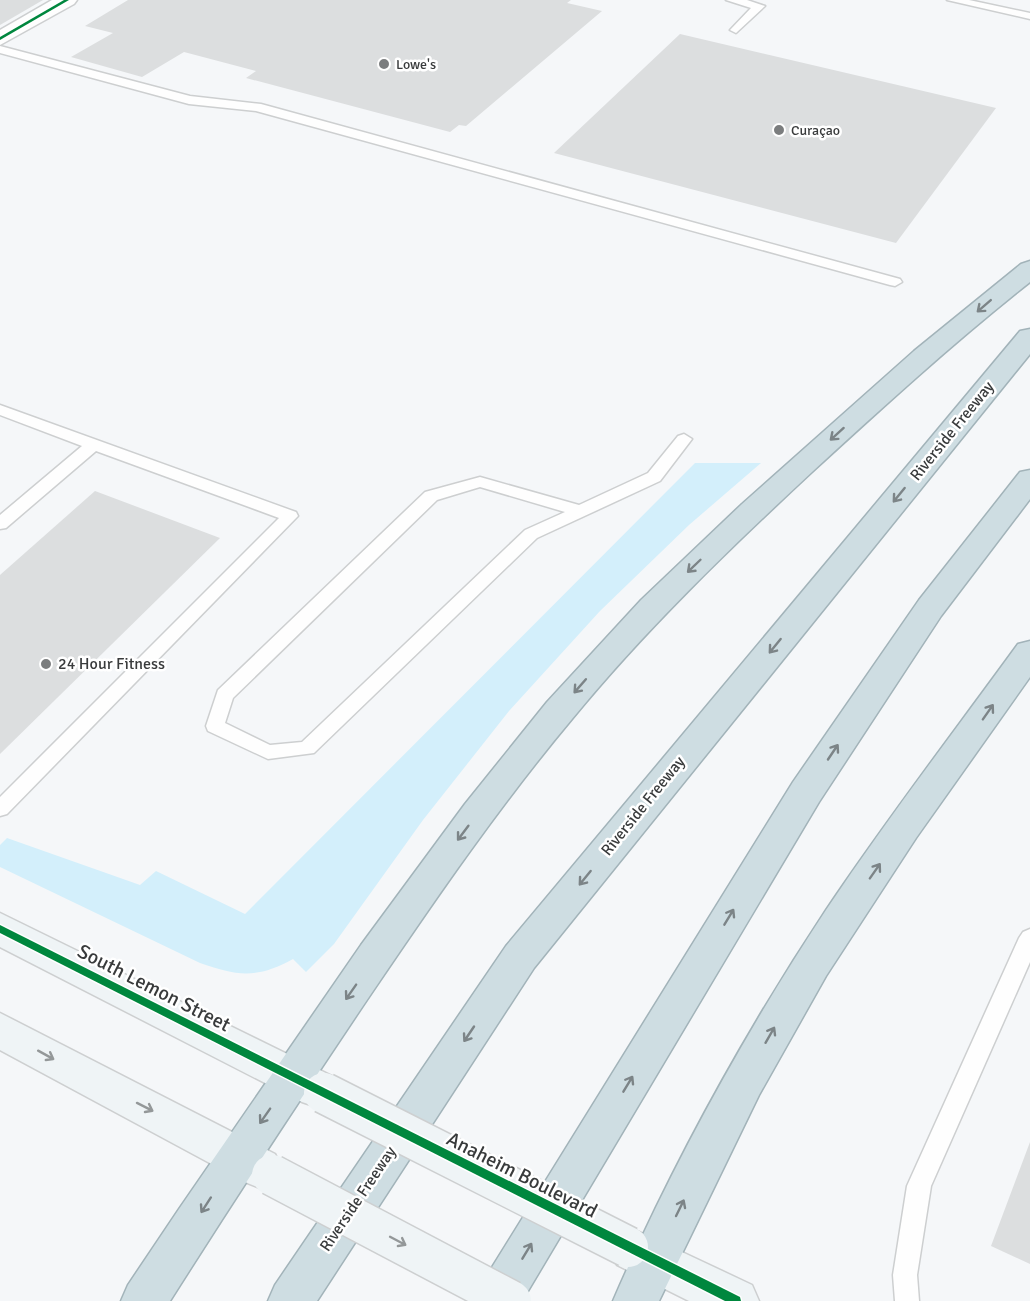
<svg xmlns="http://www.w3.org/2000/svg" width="1030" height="1301" font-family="Signika,sans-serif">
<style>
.green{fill:#d3effb}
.building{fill:#dcdedf}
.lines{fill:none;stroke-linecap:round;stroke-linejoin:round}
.lane-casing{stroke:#cdcfd0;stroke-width:3}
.street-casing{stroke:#cdcfd0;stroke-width:3}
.secondary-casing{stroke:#cdcfd0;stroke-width:3}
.highway-casing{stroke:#a2b3b9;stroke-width:3}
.lane{fill:#fefefe;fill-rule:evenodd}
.street{fill:#fefefe;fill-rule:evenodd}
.secondary{fill:#eff4f6;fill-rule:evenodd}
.highway{fill:#cedde2;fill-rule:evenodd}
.secondary-bridge-casing{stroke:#cdcfd0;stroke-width:43;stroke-linecap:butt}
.secondary-bridge{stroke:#eff4f6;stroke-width:40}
.cycleway-casing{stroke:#fff;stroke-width:3}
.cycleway{fill:#00873e;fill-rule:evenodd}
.oneway{stroke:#7c8487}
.oneway2{stroke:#949899}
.poi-dot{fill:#7b7d7e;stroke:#fff;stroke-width:2}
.labels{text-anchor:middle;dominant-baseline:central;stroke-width:5;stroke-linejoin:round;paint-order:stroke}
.far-poi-label{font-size:14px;fill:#393b3c;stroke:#fff;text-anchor:start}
.street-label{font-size:16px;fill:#393b3c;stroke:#fff}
.poi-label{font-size:16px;fill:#393b3c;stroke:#fff;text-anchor:start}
.near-street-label{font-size:20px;fill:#393b3c;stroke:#fff}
</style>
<rect width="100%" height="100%" fill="#f5f7f9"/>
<path class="green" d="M695,463H761L689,525L600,611L509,711L423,820L334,944L306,972L293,959C257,979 237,976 200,963L0,867V845L7,838L140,885L156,871L245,914Z"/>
<g class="building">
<polygon points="0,0 43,0 0,25"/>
<polygon points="128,0 571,0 567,3 602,11 466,126 459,125 450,132 246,78 256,71 184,52 142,77 71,57 113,33 85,26"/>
<polygon points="680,34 996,108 896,243 554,153"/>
<polygon points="95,491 220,538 0,754 0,575"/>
<polygon points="1030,1142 1030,1264 991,1246"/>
</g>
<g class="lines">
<g class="lane-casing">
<g id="lane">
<polygon points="726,0 747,0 765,6 736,33 730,30 751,8"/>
<polygon points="947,0 969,0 1030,13 1030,19"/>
<polygon points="0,46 190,96 261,104 900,279 902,282 895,286 890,285 256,111 189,104 0,53"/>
<polygon points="0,405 296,512 298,516 7,814 0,816 0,797 279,518 96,451 6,528 0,529 0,515 82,446 0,415"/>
<path d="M684,434L692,439L660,481L537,538L314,753L268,759L208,731L206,726L218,690L425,492L480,477L579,505L648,473L678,436ZM480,487L565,512L525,530L302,742L270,745L225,723L233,698L437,500Z"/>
<polygon points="1030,929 1030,962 931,1186 917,1275 919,1301 895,1301 893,1275 907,1186 1019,938 1023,932"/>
</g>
</g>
<g class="street-casing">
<polygon id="street" points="52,0 77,0 74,4 0,45 0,30"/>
</g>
<g class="secondary-casing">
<g id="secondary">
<polygon points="0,913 332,1076 338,1089 332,1102 317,1107 302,1102 0,947"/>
<polygon points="0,1013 275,1154 282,1168 275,1182 260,1188 245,1182 0,1050"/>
<polygon points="633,1229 752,1285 759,1301 689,1301 617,1265 611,1250 617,1235"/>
</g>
</g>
<g class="highway-casing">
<g id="highway">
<path d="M1030,261V282C954,342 883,407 812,472C728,550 645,630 572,719C500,805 436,898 373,991C304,1093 236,1197 170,1301H121L128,1285L179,1209L361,945L465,804L547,702L641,600L742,504L914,351L1021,264Z"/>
<polygon points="1030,329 1030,354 534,968 317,1301 268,1301 275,1285 506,946 1020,331"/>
<polygon points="1030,470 1030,499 941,616 819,802 522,1301 474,1301 481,1285 793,782 919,600 1020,472"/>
<path d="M1030,641V677L916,838L826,976L759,1095L659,1301H613C671,1167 746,1031 826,910C887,819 954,732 1018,644Z"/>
</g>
</g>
<use href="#lane" class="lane"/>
<use href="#street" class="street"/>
<use href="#secondary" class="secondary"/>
<use href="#highway" class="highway"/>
<g class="secondary-bridge-casing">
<g id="secondary-bridge">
<polyline points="324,1093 628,1247"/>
<polyline points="272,1175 511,1301"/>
</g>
</g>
<use href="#secondary-bridge" class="secondary-bridge"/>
<g class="cycleway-casing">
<g id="cycleway">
<polygon points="64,0 69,0 0,40 0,37"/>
<polygon points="0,925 740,1297 741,1301 725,1301 0,933"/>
</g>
</g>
<use href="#cycleway" class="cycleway"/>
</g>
<defs><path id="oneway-shaft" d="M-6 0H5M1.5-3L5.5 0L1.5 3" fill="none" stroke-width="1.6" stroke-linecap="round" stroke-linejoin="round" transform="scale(1.5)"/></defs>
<g class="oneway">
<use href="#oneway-shaft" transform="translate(984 306) rotate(139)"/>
<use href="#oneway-shaft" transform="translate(837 434) rotate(138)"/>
<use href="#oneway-shaft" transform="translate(899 495) rotate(129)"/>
<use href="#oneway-shaft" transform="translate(694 566) rotate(136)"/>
<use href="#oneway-shaft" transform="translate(775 646) rotate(129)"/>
<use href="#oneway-shaft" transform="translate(580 686) rotate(131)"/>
<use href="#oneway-shaft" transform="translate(988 712) rotate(-55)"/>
<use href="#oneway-shaft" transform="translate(833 752) rotate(-56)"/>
<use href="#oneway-shaft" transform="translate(463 833) rotate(127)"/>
<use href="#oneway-shaft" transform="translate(875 871) rotate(-55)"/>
<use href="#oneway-shaft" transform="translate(585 878) rotate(129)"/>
<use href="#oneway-shaft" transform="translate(729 917) rotate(-59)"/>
<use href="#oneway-shaft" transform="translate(351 992) rotate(125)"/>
<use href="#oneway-shaft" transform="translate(469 1034) rotate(124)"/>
<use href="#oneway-shaft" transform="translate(770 1035) rotate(-60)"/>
<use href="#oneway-shaft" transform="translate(628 1084) rotate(-59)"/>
<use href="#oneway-shaft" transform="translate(265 1116) rotate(125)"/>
<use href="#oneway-shaft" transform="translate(206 1205) rotate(123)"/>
<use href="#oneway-shaft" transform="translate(680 1208) rotate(-64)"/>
<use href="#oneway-shaft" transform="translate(527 1251) rotate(-59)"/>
</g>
<g class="oneway2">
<use href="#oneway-shaft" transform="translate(46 1055) rotate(29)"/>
<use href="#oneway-shaft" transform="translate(145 1107) rotate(27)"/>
<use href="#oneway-shaft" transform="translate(398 1241) rotate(28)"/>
</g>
<g class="poi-dot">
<circle cx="384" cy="64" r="6"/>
<circle cx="779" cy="130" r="6"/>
<circle cx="46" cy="664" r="6"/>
</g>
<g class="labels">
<g class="far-poi-label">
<text x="396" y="64">Lowe's</text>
<text x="791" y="130">Curaçao</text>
</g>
<g class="street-label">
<text transform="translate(952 431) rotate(-51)">Riverside Freeway</text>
<text transform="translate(643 806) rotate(-51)">Riverside Freeway</text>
<text transform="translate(358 1199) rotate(-56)">Riverside Freeway</text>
</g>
<g class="poi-label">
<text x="58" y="664">24 Hour Fitness</text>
</g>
<g class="near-street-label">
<text transform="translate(154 988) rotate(27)">South Lemon Street</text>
<text transform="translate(522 1175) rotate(27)">Anaheim Boulevard</text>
</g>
</g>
</svg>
